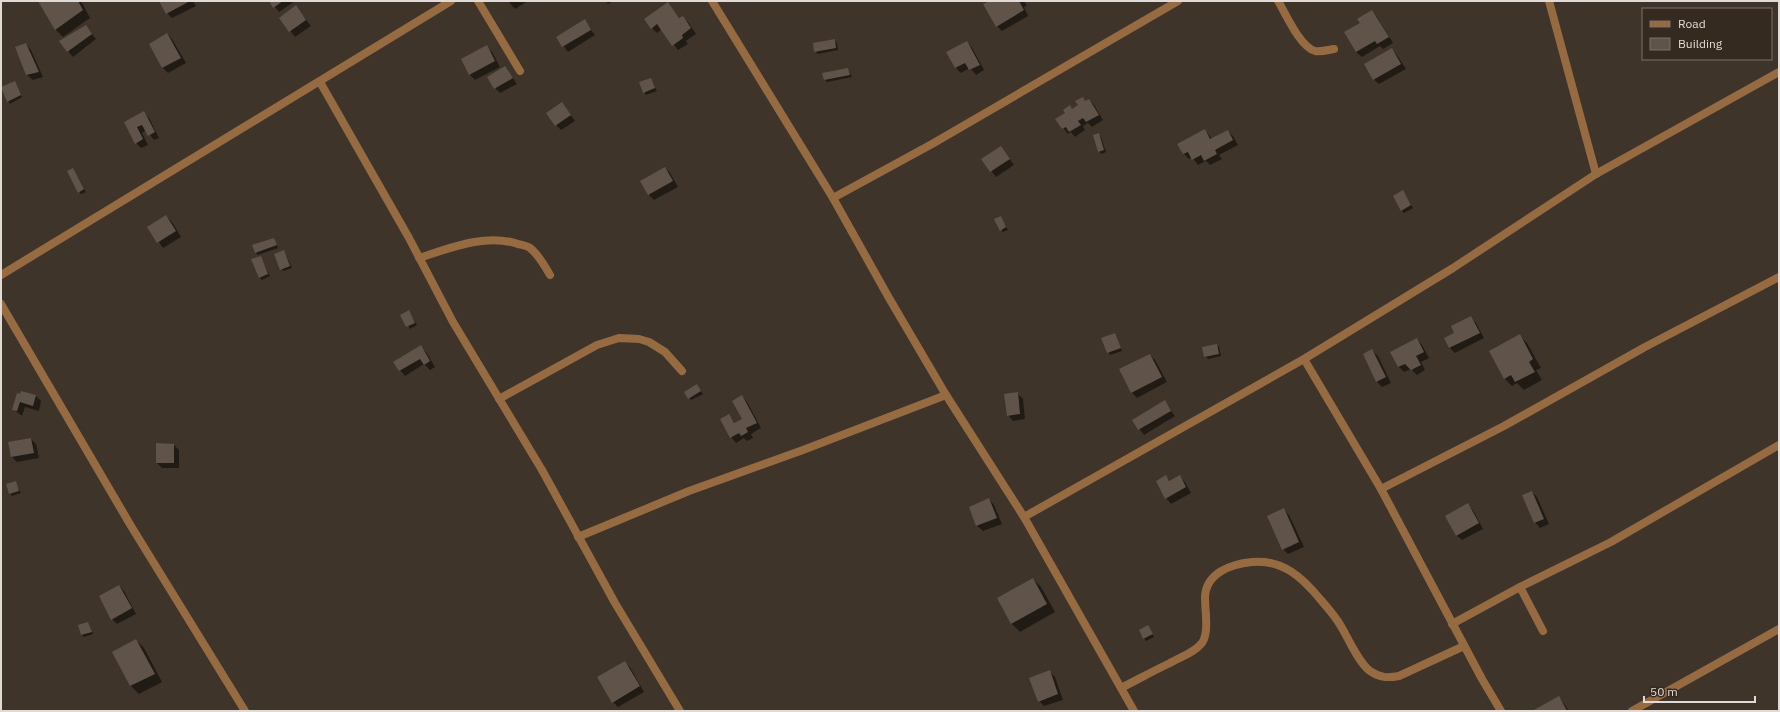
<svg xmlns="http://www.w3.org/2000/svg" width="1780" height="712" font-family="'IBM Plex Sans',sans-serif">
<style>
.shadow{fill:#0007}
.building{fill:#60544a}
.lines{fill:none;stroke-linecap:round;stroke-linejoin:round}
.service{stroke:#966b42;stroke-width:8}
.minor{stroke:#966b42;stroke-width:8}
</style>
<rect width="100%" height="100%" fill="#3f342a"/>
<g class="shadow">
<polygon points="39,1 81,1 90,18 63,37 55,29"/>
<polygon points="161,1 193,1 196,6 172,18 167,13"/>
<polygon points="270,1 295,1 279,12"/>
<polygon points="508,1 528,1 515,9"/>
<polygon points="605,1 613,1 608,4"/>
<polygon points="991,1 1024,1 1027,6 1024,7 1028,16 1002,31 997,26"/>
<polygon points="668,3 680,19 682,17 688,22 696,34 686,41 688,44 678,50 662,29 657,33 652,28"/>
<polygon points="296,7 311,26 295,37 280,18"/>
<polygon points="1372,11 1377,17 1393,43 1383,49 1380,46 1362,57 1356,52 1361,23"/>
<polygon points="584,21 595,35 568,52 557,37"/>
<polygon points="86,27 96,39 73,57 68,51"/>
<polygon points="167,34 172,39 186,63 168,73 163,68 150,44"/>
<polygon points="835,40 837,43 838,50 818,54 815,51"/>
<polygon points="967,42 972,48 984,70 976,75 970,68 961,73 956,68"/>
<polygon points="26,44 31,50 43,77 33,80 27,75"/>
<polygon points="487,47 492,52 500,67 475,80 470,75 462,60"/>
<polygon points="1392,49 1397,55 1406,69 1379,84 1373,79"/>
<polygon points="505,67 517,84 500,93 495,88"/>
<polygon points="848,69 852,77 827,82 825,80"/>
<polygon points="650,79 657,91 646,95 640,83"/>
<polygon points="14,82 22,97 10,104 8,101"/>
<polygon points="1082,98 1086,102 1089,100 1094,105 1103,120 1092,127 1088,123 1083,126 1085,130 1075,137 1071,132 1068,134 1056,119 1066,113 1070,107 1073,110 1079,106"/>
<polygon points="562,103 575,121 561,130 556,125"/>
<polygon points="144,113 149,118 159,138 154,140 146,130 142,133 148,145 141,148 136,143 125,122"/>
<polygon points="1205,130 1212,139 1228,131 1233,136 1238,145 1219,155 1222,159 1210,165 1206,161 1198,165 1192,157 1189,159 1184,154"/>
<polygon points="1099,135 1101,137 1106,152 1101,154 1099,151"/>
<polygon points="1001,147 1014,165 996,177 983,160"/>
<polygon points="665,168 670,173 678,187 654,200 649,195"/>
<polygon points="73,169 86,192 81,194 79,192"/>
<polygon points="1403,191 1413,208 1404,213 1401,210"/>
<polygon points="166,216 172,222 181,237 163,248 149,227"/>
<polygon points="1000,217 1008,230 1003,232 1001,230"/>
<polygon points="274,239 278,248 258,255 256,253"/>
<polygon points="284,251 292,268 284,271 281,269"/>
<polygon points="260,257 270,276 262,280 259,277"/>
<polygon points="409,312 417,325 410,329 402,315"/>
<polygon points="1471,318 1476,323 1484,338 1455,353 1450,348 1445,339 1456,334"/>
<polygon points="1115,334 1122,351 1110,355 1103,339"/>
<polygon points="1519,335 1527,343 1541,368 1536,370 1542,380 1524,390 1517,383 1512,386 1504,378"/>
<polygon points="1417,339 1422,345 1429,358 1421,362 1425,370 1417,375 1411,369 1404,372 1399,367 1392,352"/>
<polygon points="1217,345 1219,347 1221,356 1208,359 1205,356"/>
<polygon points="421,347 426,352 435,367 430,370 424,364 405,376 400,370"/>
<polygon points="1372,351 1378,356 1391,383 1382,387 1377,382 1364,354"/>
<polygon points="1150,355 1155,360 1167,382 1137,398 1131,392"/>
<polygon points="697,386 703,394 691,400 689,398"/>
<polygon points="22,392 36,396 41,401 39,411 25,407 22,416 13,409"/>
<polygon points="1017,393 1023,399 1025,419 1013,421 1008,415"/>
<polygon points="742,396 747,402 761,428 751,434 753,438 747,441 744,438 736,443 731,437 728,415 735,423 743,419"/>
<polygon points="1164,402 1175,416 1144,435 1133,420"/>
<polygon points="31,439 36,444 39,458 17,462 12,457"/>
<polygon points="174,445 179,450 179,468 162,468 157,463"/>
<polygon points="1166,477 1170,481 1180,477 1185,482 1191,493 1171,504 1166,498"/>
<polygon points="15,482 21,493 12,496 10,493"/>
<polygon points="1532,492 1537,497 1549,524 1540,528 1535,522"/>
<polygon points="989,499 994,505 1002,524 983,531 977,526 970,507"/>
<polygon points="1468,505 1473,510 1483,529 1462,540 1456,535"/>
<polygon points="1284,510 1289,515 1304,547 1288,554 1283,549"/>
<polygon points="1033,579 1041,587 1055,612 1020,632 1012,624 998,598"/>
<polygon points="119,586 124,591 136,614 117,624 112,619"/>
<polygon points="88,623 93,634 84,637 82,635"/>
<polygon points="1148,627 1154,637 1146,641 1144,638"/>
<polygon points="136,640 144,648 162,682 139,694 131,686 114,652"/>
<polygon points="624,662 630,667 644,692 618,707 613,702"/>
<polygon points="1049,671 1055,677 1063,700 1044,706 1039,701"/>
<polygon points="1559,697 1569,711 1534,711"/>
</g>
<g class="building">
<polygon points="38,1 78,1 83,10 55,30"/>
<polygon points="159,1 190,1 166,14"/>
<polygon points="269,1 283,1 273,8"/>
<polygon points="989,1 1019,1 1024,10 996,27 983,4"/>
<polygon points="668,2 679,18 683,16 691,28 682,35 683,38 672,46 657,24 651,29 644,19"/>
<polygon points="296,5 306,20 289,32 279,18"/>
<polygon points="1372,10 1389,37 1377,44 1375,41 1356,52 1344,32 1360,23 1357,19"/>
<polygon points="585,19 591,30 562,47 556,37"/>
<polygon points="86,25 92,34 67,52 59,41"/>
<polygon points="167,33 181,58 162,68 149,44"/>
<polygon points="835,39 836,48 814,52 813,43"/>
<polygon points="967,41 980,65 969,70 965,63 955,68 946,52"/>
<polygon points="26,43 39,72 26,75 15,47"/>
<polygon points="487,45 495,61 469,75 461,59"/>
<polygon points="1392,48 1401,64 1373,80 1364,64"/>
<polygon points="505,66 513,78 494,89 487,77"/>
<polygon points="848,68 850,75 824,80 822,73"/>
<polygon points="651,78 655,88 643,93 639,82"/>
<polygon points="15,81 21,95 7,102 1,87"/>
<polygon points="1083,97 1085,101 1089,99 1099,115 1086,122 1083,118 1078,121 1081,125 1069,132 1066,127 1062,129 1055,119 1065,113 1063,110 1070,105 1072,109 1078,105 1075,101"/>
<polygon points="562,102 571,115 555,126 546,113"/>
<polygon points="144,111 155,132 148,136 142,125 137,127 143,139 135,144 124,122"/>
<polygon points="1205,129 1210,139 1228,130 1233,140 1215,150 1217,154 1204,161 1201,155 1192,160 1188,152 1183,154 1177,144"/>
<polygon points="1099,133 1104,150 1098,152 1093,135"/>
<polygon points="1001,146 1010,159 990,172 981,159"/>
<polygon points="665,167 673,181 648,195 640,181"/>
<polygon points="73,168 84,189 78,193 67,171"/>
<polygon points="1403,190 1411,205 1401,211 1393,196"/>
<polygon points="166,215 176,231 157,243 147,227"/>
<polygon points="1001,216 1006,227 1000,231 994,219"/>
<polygon points="274,238 277,245 255,253 252,245"/>
<polygon points="284,250 290,266 280,270 274,254"/>
<polygon points="261,256 268,274 259,278 251,259"/>
<polygon points="409,310 415,323 406,327 400,315"/>
<polygon points="1471,316 1480,333 1449,348 1444,338 1454,333 1451,326"/>
<polygon points="1115,333 1121,348 1107,353 1101,338"/>
<polygon points="1520,334 1533,359 1529,362 1535,372 1515,382 1511,375 1504,379 1489,351"/>
<polygon points="1417,338 1424,352 1416,356 1421,365 1411,370 1405,364 1398,367 1390,352"/>
<polygon points="1217,344 1219,354 1204,357 1202,347"/>
<polygon points="421,345 430,361 424,365 420,359 399,371 393,362"/>
<polygon points="1372,349 1386,377 1376,382 1363,354"/>
<polygon points="1150,354 1162,377 1131,393 1119,369"/>
<polygon points="697,384 701,391 688,399 684,392"/>
<polygon points="21,391 36,395 33,406 20,402 17,411 12,410 17,393 20,394"/>
<polygon points="1018,392 1020,414 1007,416 1004,394"/>
<polygon points="742,395 757,423 746,428 748,432 741,436 739,433 730,438 720,419 729,414 734,423 742,419 732,401"/>
<polygon points="1165,400 1171,411 1138,430 1132,420"/>
<polygon points="31,438 34,453 11,457 8,442"/>
<polygon points="156,443 174,444 174,463 156,463"/>
<polygon points="1166,475 1169,481 1180,475 1186,487 1165,499 1156,481"/>
<polygon points="16,481 19,491 9,494 6,484"/>
<polygon points="1532,491 1544,519 1534,523 1522,495"/>
<polygon points="989,498 997,518 976,526 969,507"/>
<polygon points="1468,503 1479,523 1456,536 1445,516"/>
<polygon points="1284,508 1299,542 1282,550 1267,516"/>
<polygon points="1033,578 1047,604 1011,624 997,598"/>
<polygon points="119,585 132,608 111,620 99,596"/>
<polygon points="88,622 92,632 81,635 78,625"/>
<polygon points="1148,625 1153,634 1143,639 1139,630"/>
<polygon points="136,639 155,674 130,686 112,652"/>
<polygon points="625,661 640,686 612,703 597,677"/>
<polygon points="1050,670 1058,694 1038,702 1029,678"/>
<polygon points="1559,696 1567,711 1532,711"/>
</g>
<g class="lines">
<g class="service">
<path d="M1278,1C1286,14 1300,47 1315,51C1321,52 1328,50 1334,49"/>
<path d="M1121,688C1137,680 1153,671 1170,663C1180,657 1194,653 1201,644C1205,640 1205,636 1206,630C1207,619 1205,608 1205,597C1206,573 1231,564 1252,562C1282,559 1302,577 1320,599C1328,608 1336,617 1342,628C1349,640 1359,663 1370,671C1380,678 1388,678 1399,676L1464,646"/>
</g>
<g class="minor">
<polyline points="478,1 520,71"/>
<polyline points="712,1 833,198 889,298 946,395 1024,517 1134,711"/>
<polyline points="1549,1 1596,174"/>
<polyline points="320,82 409,238 453,322 542,470 615,603 680,711"/>
<polyline points="833,198 932,144 1178,1"/>
<path d="M419,258C450,248 486,233 518,244C522,245 527,246 530,248C539,255 544,265 550,275"/>
<polyline points="1,275 451,1"/>
<polyline points="1,304 131,526 245,711"/>
<polyline points="1304,359 1381,489 1482,679 1501,711"/>
<polyline points="499,399 597,345 619,338 639,339 649,342 665,352 682,371"/>
<polyline points="1381,489 1504,426 1645,347 1779,277"/>
<polyline points="1024,517 1304,359 1453,268 1596,174 1779,72"/>
<polyline points="578,537 689,491 803,450 946,395"/>
<polyline points="1520,587 1543,631"/>
<polyline points="1452,624 1520,587 1611,542 1779,445"/>
<polyline points="1632,711 1779,629"/>
</g>
</g>
<rect width="1780" height="712" fill="none" stroke="#e2dbd5" stroke-width="4"/>
<rect x="1642" y="8" width="130" height="52" fill="#352a20" stroke="#7a7168"/>
<rect x="1650" y="21" width="20" height="6" fill="#966b42" stroke="#7a7168"/>
<text x="1678" y="28" font-size="12" fill="#e2dbd5">Road</text>
<rect x="1650" y="38" width="20" height="12" fill="#60544a" stroke="#7a7168"/>
<text x="1678" y="48" font-size="12" fill="#e2dbd5">Building</text>
<path d="M1644 696v6h111v-6" fill="none" stroke="#e2dbd5" stroke-width="2"/>
<text x="1650" y="696" font-size="12" fill="#e2dbd5" stroke="#352a20" stroke-width="3" paint-order="stroke">50 m</text>
</svg>
